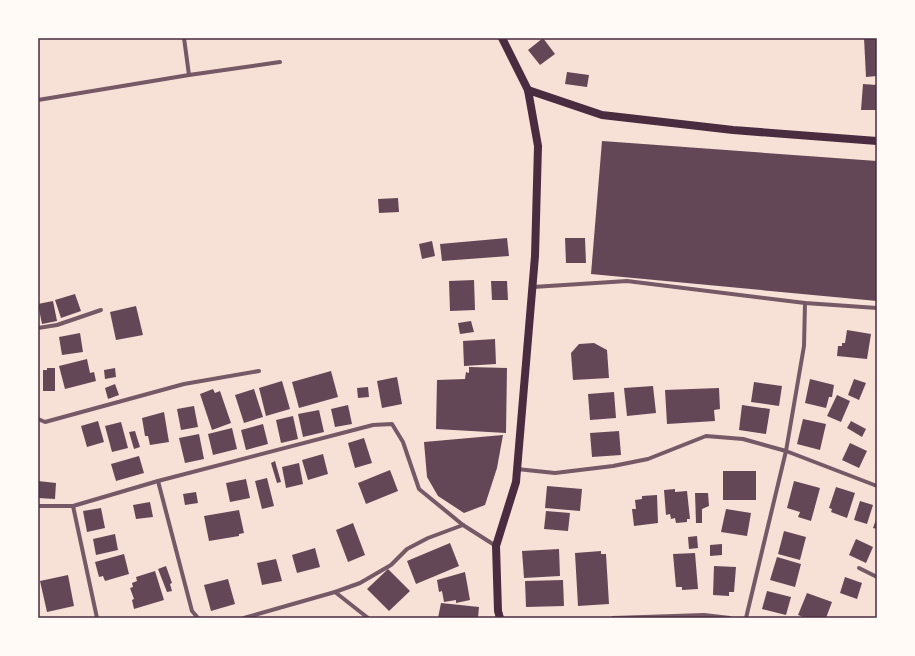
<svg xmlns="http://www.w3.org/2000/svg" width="915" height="656" font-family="'IBM Plex Sans',sans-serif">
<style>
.building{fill:#644757}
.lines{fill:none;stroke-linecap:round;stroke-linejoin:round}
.minor{stroke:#755966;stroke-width:4}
.secondary{stroke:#4a2c40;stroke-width:8}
.neatline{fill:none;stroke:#4a2c40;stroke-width:1.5}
</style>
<rect width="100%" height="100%" fill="#f7e1d7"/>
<g class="building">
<polygon points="543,38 555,54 540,65 528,50"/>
<polygon points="864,38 877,38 877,76 866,77"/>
<polygon points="567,72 589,75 587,87 565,84"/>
<polygon points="863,84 877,85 877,110 861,110"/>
<polygon points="602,141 877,161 877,301 591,274"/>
<polygon points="398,198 399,212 379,213 378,199"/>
<polygon points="507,238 509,256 442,261 440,244"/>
<polygon points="565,238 585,238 586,263 566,263"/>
<polygon points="432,241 435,256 422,259 419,244"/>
<polygon points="474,280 475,310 450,311 449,281"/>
<polygon points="491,281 507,281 508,300 492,300"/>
<polygon points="75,294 81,311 61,318 55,300"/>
<polygon points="53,301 57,321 42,324 38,304"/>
<polygon points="136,306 143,335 116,340 110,312"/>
<polygon points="471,321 474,332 460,334 458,323"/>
<polygon points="847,330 871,334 867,359 837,356 838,346 842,346 842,343 845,343"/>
<polygon points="80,333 83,352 62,355 59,337"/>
<polygon points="495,339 496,364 464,366 463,341"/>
<polygon points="594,343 607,350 609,378 573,380 571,353 579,344"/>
<polygon points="87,359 90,373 94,372 96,381 65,389 59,366"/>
<polygon points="469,367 507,368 506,433 436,429 437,380 465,379 466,372 469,373"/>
<polygon points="47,368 55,368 55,391 43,391 43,370 47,370"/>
<polygon points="115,368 116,377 105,379 104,370"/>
<polygon points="331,371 338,397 299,408 292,382"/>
<polygon points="397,377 402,404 382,408 377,381"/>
<polygon points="810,379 834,385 832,397 829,397 826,408 805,403"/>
<polygon points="854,379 866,383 859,400 848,395"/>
<polygon points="282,381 290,409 266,416 259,388"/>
<polygon points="754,382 782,386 779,406 751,402"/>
<polygon points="115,384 119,395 108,399 105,388"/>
<polygon points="653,386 656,413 627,416 624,388"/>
<polygon points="368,387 369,397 358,398 357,388"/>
<polygon points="719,388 720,409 714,410 715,421 667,424 665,390"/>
<polygon points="213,389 215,393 220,391 231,423 212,430 200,394"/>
<polygon points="254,389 263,417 244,423 235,395"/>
<polygon points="614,392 616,418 590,420 588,394"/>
<polygon points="837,395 850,401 841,422 827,416"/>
<polygon points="348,405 352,424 335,427 331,409"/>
<polygon points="742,405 770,409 766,434 739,430"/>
<polygon points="194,406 198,427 181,430 177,409"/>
<polygon points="319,410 324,432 303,437 298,414"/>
<polygon points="164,412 169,442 150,445 148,436 145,436 142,418"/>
<polygon points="293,416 298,439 281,443 276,420"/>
<polygon points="803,419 826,424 820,450 797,444"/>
<polygon points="98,421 104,442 87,447 81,426"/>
<polygon points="851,421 866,429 862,437 847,428"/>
<polygon points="121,422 128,448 112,452 105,426"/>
<polygon points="263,424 268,444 246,450 241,430"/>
<polygon points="232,428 237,449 213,455 208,434"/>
<polygon points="135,431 140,447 134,449 129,432"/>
<polygon points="619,431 621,455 592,457 590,433"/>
<polygon points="199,434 204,459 185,463 179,438"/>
<polygon points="503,435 497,468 485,505 464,513 438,496 427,477 424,442"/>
<polygon points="364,438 372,463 355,468 348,443"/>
<polygon points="850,443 867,451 859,468 842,460"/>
<polygon points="323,454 328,474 308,480 302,460"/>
<polygon points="139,456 144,473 116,481 111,464"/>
<polygon points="275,461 281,482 277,483 271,463"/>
<polygon points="299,463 303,484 286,488 282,467"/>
<polygon points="390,470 398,491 366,504 358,483"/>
<rect x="723" y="471" width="33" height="29"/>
<polygon points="267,478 274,506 262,509 255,481"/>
<polygon points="246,479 250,498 230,502 226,483"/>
<polygon points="38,481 56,483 55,499 38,498"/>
<polygon points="794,481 820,488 811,521 798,517 800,512 787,508"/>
<polygon points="547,486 582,489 580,511 545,508"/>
<polygon points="836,487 855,493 847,518 831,512 832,509 829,508"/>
<polygon points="675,489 675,492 687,491 690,519 687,519 687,522 676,523 675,518 671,519 670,514 666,515 664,490"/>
<polygon points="196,492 198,503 185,505 183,494"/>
<polygon points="695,493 708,493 709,506 702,509 702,523 696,523"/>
<polygon points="657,495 658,523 634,526 632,509 636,509 635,500 642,499 642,496"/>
<polygon points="860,501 873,505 867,524 854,520"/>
<polygon points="150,502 153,517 136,519 133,505"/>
<polygon points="101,508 105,528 87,532 83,511"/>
<polygon points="726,509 751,513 747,536 721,532"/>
<polygon points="239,510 244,533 239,534 239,536 209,541 204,516"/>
<polygon points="546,511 570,513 568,531 544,529"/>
<polygon points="877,517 877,529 873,528"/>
<polygon points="353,523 365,555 348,562 336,530"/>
<polygon points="784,531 806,537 800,560 778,554"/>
<polygon points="115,534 118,550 96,555 93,539"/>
<polygon points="697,536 698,548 689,549 688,537"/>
<polygon points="856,539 873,547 866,563 849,555"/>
<polygon points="450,543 459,566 416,584 407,561"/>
<polygon points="722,544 722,555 710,556 710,545"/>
<polygon points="315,548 320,567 297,573 292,555"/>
<polygon points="559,549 560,576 524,578 522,551"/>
<polygon points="601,551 601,554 606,554 609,604 578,606 575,553"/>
<polygon points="695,553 698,589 682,590 682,587 676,587 673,554"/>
<polygon points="124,554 129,574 105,581 103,576 99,577 95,562"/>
<polygon points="777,557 801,564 795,587 770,580"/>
<polygon points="276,559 282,581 262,585 257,563"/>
<polygon points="166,566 172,583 170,584 172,591 167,592 158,569"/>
<polygon points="714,566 736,567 734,592 729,592 729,596 713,595"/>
<polygon points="388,569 410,591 389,611 367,589"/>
<polygon points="155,571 164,600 134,609 132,600 134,599 130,588 133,587 132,583 137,581 136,577"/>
<polygon points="465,572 470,600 456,603 456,600 444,602 442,591 439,592 437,580"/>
<polygon points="68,575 74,606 47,612 40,581"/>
<polygon points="845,577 862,583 857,599 840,593"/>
<polygon points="228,579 235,604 211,611 204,585"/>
<polygon points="563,580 564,606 526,607 525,581"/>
<polygon points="767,591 791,597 786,615 762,609"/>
<polygon points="807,593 832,602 826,618 806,618 798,615"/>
<polygon points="441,603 479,607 478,618 438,618"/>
</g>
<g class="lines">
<g class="minor">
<polyline points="184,38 189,75"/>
<polyline points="38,100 189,75 280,62"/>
<polyline points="533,287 627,281 805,303 877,308"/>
<polyline points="38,328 57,325 101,310"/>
<polyline points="38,419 45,422 184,384 259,371"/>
<polyline points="517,469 555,473 613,466 648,459 706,436 743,439 786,451 877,486"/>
<polyline points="158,481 192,611 198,618"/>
<polyline points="38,506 73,506 158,481 373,425 392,424 403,442 419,489 463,525 496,546"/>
<polyline points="73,506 97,618"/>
<polyline points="859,568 877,577"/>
<polyline points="335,592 360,583 391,565 407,549 428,538 463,525"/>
<polyline points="244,618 335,592 368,618"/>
<polyline points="613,618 704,615 730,618"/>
<polyline points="746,618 786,451 804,346 805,303"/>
</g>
<g class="secondary">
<polyline points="528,90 602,115 733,130 877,141"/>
<polyline points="500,618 498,611 496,546 516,482 535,256 538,146 528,90 502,38"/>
</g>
</g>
<rect width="915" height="656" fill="none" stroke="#fffaf5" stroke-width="78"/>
<rect x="39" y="39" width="837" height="578" class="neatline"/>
</svg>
